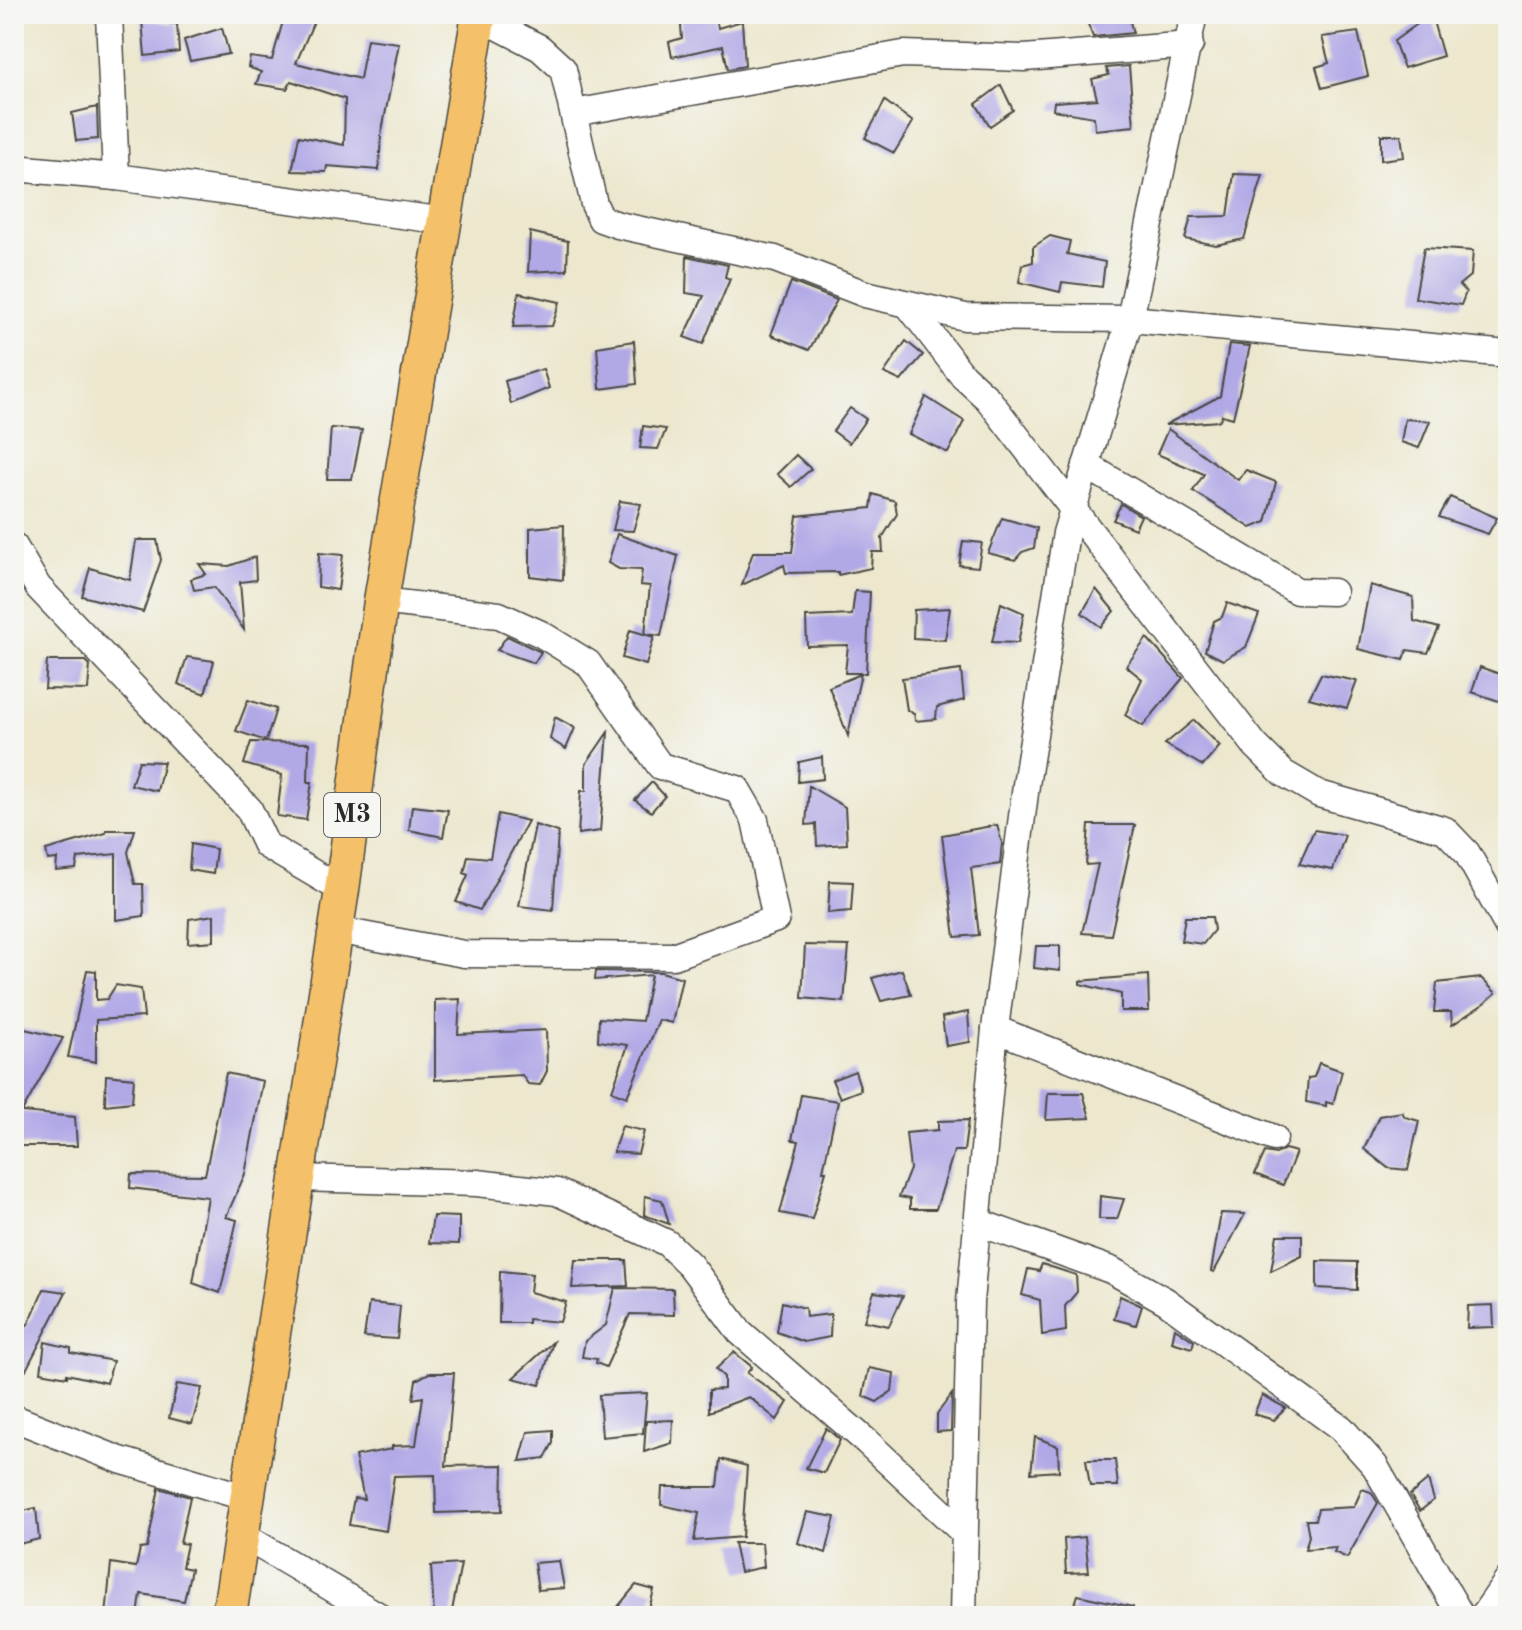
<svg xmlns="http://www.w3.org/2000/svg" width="1522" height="1630" font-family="'Old Standard TT',serif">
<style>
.building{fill:#b1a8e6}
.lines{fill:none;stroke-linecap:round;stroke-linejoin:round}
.minor-casing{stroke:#484743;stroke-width:29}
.major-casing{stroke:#484743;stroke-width:37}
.minor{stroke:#fff;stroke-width:26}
.major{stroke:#f4c16b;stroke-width:34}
.labels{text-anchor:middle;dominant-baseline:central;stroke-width:6;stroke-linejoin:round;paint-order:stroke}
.shield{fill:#f6f6f2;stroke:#686867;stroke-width:2}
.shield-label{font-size:26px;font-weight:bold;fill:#2b2b2b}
</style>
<rect width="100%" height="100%" fill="#f6f6f2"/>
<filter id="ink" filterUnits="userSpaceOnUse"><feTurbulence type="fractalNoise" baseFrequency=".0125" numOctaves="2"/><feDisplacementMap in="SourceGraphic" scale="16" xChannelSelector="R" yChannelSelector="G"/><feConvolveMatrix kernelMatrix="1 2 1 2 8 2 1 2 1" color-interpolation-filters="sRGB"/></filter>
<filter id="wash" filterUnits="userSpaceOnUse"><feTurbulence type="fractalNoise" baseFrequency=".006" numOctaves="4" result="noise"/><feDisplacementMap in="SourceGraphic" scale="32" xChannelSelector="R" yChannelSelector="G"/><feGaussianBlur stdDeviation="1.8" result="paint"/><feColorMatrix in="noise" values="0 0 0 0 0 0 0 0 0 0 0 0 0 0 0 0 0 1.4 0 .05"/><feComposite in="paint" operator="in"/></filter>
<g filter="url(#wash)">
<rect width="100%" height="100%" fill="#ece7cd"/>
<g id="blocks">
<g class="building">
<polygon points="285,14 317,14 296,63 360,79 367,39 399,43 381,136 379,170 327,166 326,172 292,171 299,136 344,145 345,99 291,81 287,89 256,84 261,72 248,67 250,57 272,60"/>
<polygon points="680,14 715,14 718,28 742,21 745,66 728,69 723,46 672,57 669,42 682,38"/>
<polygon points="1084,14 1128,14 1133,33 1093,37"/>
<polygon points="1431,14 1443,56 1404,68 1394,41"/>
<polygon points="142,20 177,24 179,52 145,56"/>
<polygon points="222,28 229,54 190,61 184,40"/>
<polygon points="1358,32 1368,76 1322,88 1316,67 1329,63 1322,37"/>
<polygon points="1129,66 1134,126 1095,130 1094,117 1053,110 1054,102 1097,99 1092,79 1109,75 1106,68"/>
<polygon points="1001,85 1013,110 990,126 976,104"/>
<polygon points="885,101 913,122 894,153 865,138"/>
<polygon points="97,107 98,139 76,141 72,113"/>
<polygon points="1381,135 1401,135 1404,157 1381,160"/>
<polygon points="1234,174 1263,175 1244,239 1216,245 1185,239 1191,217 1228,216"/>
<polygon points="530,232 568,241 567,270 528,272"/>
<polygon points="1050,236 1070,241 1067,254 1105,262 1102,287 1062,282 1060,292 1019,282 1022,265 1033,262 1033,247"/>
<polygon points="1424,248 1473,251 1471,275 1459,285 1466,292 1461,305 1415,298"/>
<polygon points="687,256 728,265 725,277 730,279 703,344 684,337 704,296 686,293"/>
<polygon points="791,282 837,300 809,350 771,335"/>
<polygon points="519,293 560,302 552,326 513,327"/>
<polygon points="634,341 637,384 600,389 597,347"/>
<polygon points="906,341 923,355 901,381 884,373"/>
<polygon points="1229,344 1250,346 1233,418 1222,415 1219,421 1165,425 1220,396"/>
<polygon points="543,369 549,388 511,404 505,381"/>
<polygon points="926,397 964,421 948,453 909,434"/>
<polygon points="850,408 866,419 849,443 833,431"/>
<polygon points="1405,419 1430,421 1419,448 1401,442"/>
<polygon points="643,426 666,429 658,449 640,448"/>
<polygon points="331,428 362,430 352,479 327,479"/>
<polygon points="1168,429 1238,480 1246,470 1276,482 1266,522 1251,528 1193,491 1204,474 1157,454"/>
<polygon points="796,455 811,469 791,487 777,474"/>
<polygon points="873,494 895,501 897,514 882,538 883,552 872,552 871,568 838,575 838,572 786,573 784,565 742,585 753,552 792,552 797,516 871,508"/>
<polygon points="1450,497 1497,518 1488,534 1439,517"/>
<polygon points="620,501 641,504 633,531 613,530"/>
<polygon points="1121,504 1141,516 1135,529 1113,520"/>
<polygon points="1002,518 1037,528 1034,548 1022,552 1015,560 988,553"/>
<polygon points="564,525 563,580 530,576 530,528"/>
<polygon points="617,534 678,556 661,636 645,634 650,586 640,585 642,570 619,569 608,563"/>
<polygon points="136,540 157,540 161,560 143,612 82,596 90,568 130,580"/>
<polygon points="963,541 982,543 978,567 959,565"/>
<polygon points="319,553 343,555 338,590 318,587"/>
<polygon points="255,557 256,580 240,582 244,630 214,587 194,590 191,579 206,574 199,564 229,566"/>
<polygon points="1370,585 1413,597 1414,621 1439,628 1428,653 1407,650 1404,660 1358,649"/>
<polygon points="1096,589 1114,611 1101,627 1082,613"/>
<polygon points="855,591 870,592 866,673 845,673 848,645 807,646 806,617 852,615"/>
<polygon points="1001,603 1024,613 1018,643 992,642"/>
<polygon points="1227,603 1259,614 1246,647 1223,660 1205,651 1214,621 1222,617"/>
<polygon points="950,608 945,640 913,638 914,610"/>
<polygon points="630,630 654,637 646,665 622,658"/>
<polygon points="507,636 541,652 534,663 497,650"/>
<polygon points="1147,638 1183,678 1143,726 1125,715 1142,679 1126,666"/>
<polygon points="187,657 214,661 205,694 178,684"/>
<polygon points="47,661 86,661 90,665 88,690 45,689"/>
<polygon points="1480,667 1508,677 1508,704 1472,692"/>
<polygon points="961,670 964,700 937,707 936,719 915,721 914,713 907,710 902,678"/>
<polygon points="861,674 856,696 848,736 829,687"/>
<polygon points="1321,674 1357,681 1347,708 1309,698"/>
<polygon points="248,700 276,709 266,741 236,731"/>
<polygon points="555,717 575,728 566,749 550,739"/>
<polygon points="1194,720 1220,746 1203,766 1165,744"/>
<polygon points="608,732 600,831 578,834 581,791 586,791 586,764"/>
<polygon points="251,742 309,743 308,782 312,782 306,820 277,816 282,775 244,764"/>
<polygon points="822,757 823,779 798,782 799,762"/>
<polygon points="139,761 164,762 157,791 131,785"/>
<polygon points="652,782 665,796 651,812 635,800"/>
<polygon points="809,786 845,807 847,844 817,846 816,824 806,825"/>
<polygon points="412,806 448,810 443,837 409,830"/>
<polygon points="498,814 528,821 480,910 456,902 468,875 464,873 468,856 490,858"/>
<polygon points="535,825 558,832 553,910 519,906"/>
<polygon points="997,825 1002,843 1000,864 971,868 979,935 955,937 942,835"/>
<polygon points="1089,825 1135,825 1111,935 1082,933 1098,864 1086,865"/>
<polygon points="106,830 135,830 128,852 135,884 143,884 144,916 116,920 116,854 78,858 76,869 56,871 57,859 48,860 46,850 106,833"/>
<polygon points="1314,830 1345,835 1333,870 1299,864"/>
<polygon points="191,844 216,849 213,874 189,870"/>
<polygon points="830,881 853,882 851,911 828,913"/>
<polygon points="214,915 214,941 188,943 189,919"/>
<polygon points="1185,917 1212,917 1214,930 1203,944 1181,941"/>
<polygon points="805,945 849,946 844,1002 802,998"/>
<polygon points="1036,946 1060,946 1060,971 1034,968"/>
<polygon points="87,970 96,971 96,1000 107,999 116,985 141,989 144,1017 96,1020 96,1062 68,1057"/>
<polygon points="902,970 911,995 881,1001 872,978"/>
<polygon points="596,971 661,972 682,978 672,1023 659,1020 627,1097 612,1091 628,1045 598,1041 599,1018 642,1021 651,975 595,980"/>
<polygon points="1148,975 1149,1011 1121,1011 1121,994 1080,984 1080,981"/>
<polygon points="1481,978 1496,993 1485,1003 1452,1025 1451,1012 1434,1012 1437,983"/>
<polygon points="460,999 458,1034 546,1030 547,1071 540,1085 528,1084 522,1075 435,1080 435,1000"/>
<polygon points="968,1012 970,1042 946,1046 942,1017"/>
<polygon points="16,1027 63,1038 22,1112 75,1117 77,1146 14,1146"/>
<polygon points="1319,1063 1342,1071 1333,1104 1326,1102 1326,1106 1306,1102 1308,1078 1314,1077"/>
<polygon points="855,1071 861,1090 840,1098 832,1080"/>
<polygon points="226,1073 263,1081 245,1174 226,1217 237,1220 220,1293 193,1283 208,1197 130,1188 131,1174 205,1175"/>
<polygon points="106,1075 134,1078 132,1102 105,1105"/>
<polygon points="1048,1093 1083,1093 1090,1118 1046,1120"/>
<polygon points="801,1095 838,1101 823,1171 826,1171 812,1219 780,1213 799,1141 792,1140"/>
<polygon points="1402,1112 1405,1117 1419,1121 1408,1170 1388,1168 1364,1149 1379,1116"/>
<polygon points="968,1120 964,1151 954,1151 936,1209 910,1209 910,1199 899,1197 910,1169 906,1133 938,1130 938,1121"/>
<polygon points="622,1126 644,1131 638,1154 613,1152"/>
<polygon points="1285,1149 1296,1152 1283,1185 1255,1174 1265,1152 1276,1154"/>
<polygon points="645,1196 662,1200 669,1224 644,1215"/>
<polygon points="1100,1196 1124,1199 1117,1219 1099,1219"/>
<polygon points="1221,1213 1245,1214 1214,1272 1211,1271"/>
<polygon points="433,1216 459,1217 459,1244 429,1243"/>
<polygon points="1277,1235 1302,1235 1302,1256 1271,1271"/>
<polygon points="575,1260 626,1260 628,1286 572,1288"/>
<polygon points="1317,1261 1357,1262 1357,1290 1317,1288"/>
<polygon points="1042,1264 1076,1275 1077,1292 1065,1306 1066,1331 1042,1335 1040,1300 1022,1295 1028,1269 1039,1271"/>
<polygon points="500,1271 532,1274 530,1292 566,1302 560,1322 528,1319 528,1323 499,1323"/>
<polygon points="615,1288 673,1289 674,1315 630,1314 606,1367 596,1363 597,1359 582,1357 585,1341 606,1325"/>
<polygon points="44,1289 66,1292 25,1372 14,1366 22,1339 14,1338 29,1323"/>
<polygon points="874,1292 903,1296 889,1326 864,1321"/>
<polygon points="1120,1296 1142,1306 1136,1325 1114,1319"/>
<polygon points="782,1302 805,1308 806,1317 831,1314 830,1337 804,1342 777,1332"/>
<polygon points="369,1303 400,1306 397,1339 364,1337"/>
<polygon points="1493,1305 1494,1327 1467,1328 1468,1306"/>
<polygon points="1175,1328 1194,1341 1192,1348 1172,1342"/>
<polygon points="45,1342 71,1348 71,1353 113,1361 107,1383 67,1374 67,1377 41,1372"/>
<polygon points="553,1342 540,1385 513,1378"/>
<polygon points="734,1352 752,1367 747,1373 788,1402 777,1420 749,1397 709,1412 709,1390 724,1389 724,1377 716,1369"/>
<polygon points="869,1368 894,1373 892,1391 877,1402 863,1396"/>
<polygon points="429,1373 454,1373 446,1466 503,1465 502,1511 436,1513 435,1475 394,1476 386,1531 349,1525 354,1498 364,1499 355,1456 392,1449 392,1446 416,1445 423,1397 413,1399 416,1380"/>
<polygon points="177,1384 202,1388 192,1424 169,1418"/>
<polygon points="647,1393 643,1433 602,1437 599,1395"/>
<polygon points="952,1394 951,1431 937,1432 937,1414"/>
<polygon points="1262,1395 1286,1408 1274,1420 1254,1414"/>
<polygon points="673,1420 672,1443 644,1452 646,1421"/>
<polygon points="826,1428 840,1440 824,1473 806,1468"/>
<polygon points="553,1430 553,1443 545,1458 520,1461 528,1432"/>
<polygon points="1035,1437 1058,1446 1059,1471 1031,1473"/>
<polygon points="721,1459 747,1466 742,1537 694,1541 699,1513 661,1505 662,1487 718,1487"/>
<polygon points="1086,1460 1115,1460 1118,1486 1090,1486"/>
<polygon points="1428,1480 1434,1500 1420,1511 1410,1495"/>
<polygon points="159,1488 190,1497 180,1543 187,1544 182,1567 191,1569 184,1601 141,1594 138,1616 106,1616 111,1563 136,1567 140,1549 147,1548"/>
<polygon points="1362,1489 1371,1492 1378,1503 1347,1558 1334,1552 1336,1547 1305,1549 1309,1536 1306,1520 1315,1520 1318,1509 1354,1507"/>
<polygon points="36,1508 39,1539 15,1545 14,1513"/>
<polygon points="807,1512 835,1517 826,1553 798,1543"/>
<polygon points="1085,1537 1089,1572 1066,1573 1064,1539"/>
<polygon points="734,1543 762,1543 764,1567 740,1572"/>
<polygon points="559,1561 564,1588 538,1590 534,1563"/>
<polygon points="461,1564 451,1616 434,1616 431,1566"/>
<polygon points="636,1585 654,1590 649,1609 611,1615"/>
<polygon points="1078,1595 1133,1607 1132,1616 1071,1616"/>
</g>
</g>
</g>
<g filter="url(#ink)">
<use href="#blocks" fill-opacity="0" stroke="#484743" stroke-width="2"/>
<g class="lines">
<g class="minor-casing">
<g id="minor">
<polyline points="109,14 116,177"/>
<polyline points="478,16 540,48 563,69 594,204 601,219 618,225 775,259 865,294 965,317 1130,319 1508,354"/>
<polyline points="574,113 903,54 1024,58 1190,45"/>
<polyline points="14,168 116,177 446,221"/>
<polyline points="909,306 963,376 988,399 1255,745 1283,773 1319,794 1445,830 1467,853 1508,927"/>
<polyline points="1086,465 1297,591 1333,592"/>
<polyline points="14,546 38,587 249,809 266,845 342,890"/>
<polyline points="336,930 464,954 673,956 776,919 755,820 737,789 660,766 588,663 541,634 499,615 381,601"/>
<polyline points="995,1029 1274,1138"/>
<polyline points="297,1178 477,1183 557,1192 667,1243 690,1265 740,1332 867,1442 963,1532"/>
<polyline points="977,1222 1111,1270 1166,1301 1341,1428 1375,1466 1461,1616"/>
<polyline points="14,1418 120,1460 248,1498"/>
<polyline points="242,1535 379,1616"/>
<polyline points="963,1616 970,1302 995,1029 1026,785 1066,533 1130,319 1194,14"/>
<polyline points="1483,1616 1508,1580"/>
</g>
</g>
<g class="major-casing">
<polyline id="major" points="229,1616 342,890 381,601 479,14"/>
</g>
<use href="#minor" class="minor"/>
<use href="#major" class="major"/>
</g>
</g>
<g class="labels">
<rect class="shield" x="324" y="793" width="56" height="44" rx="6"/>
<g class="shield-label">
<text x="352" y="815">M3</text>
</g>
</g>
<rect width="1522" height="1630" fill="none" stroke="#f6f6f2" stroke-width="48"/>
</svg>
